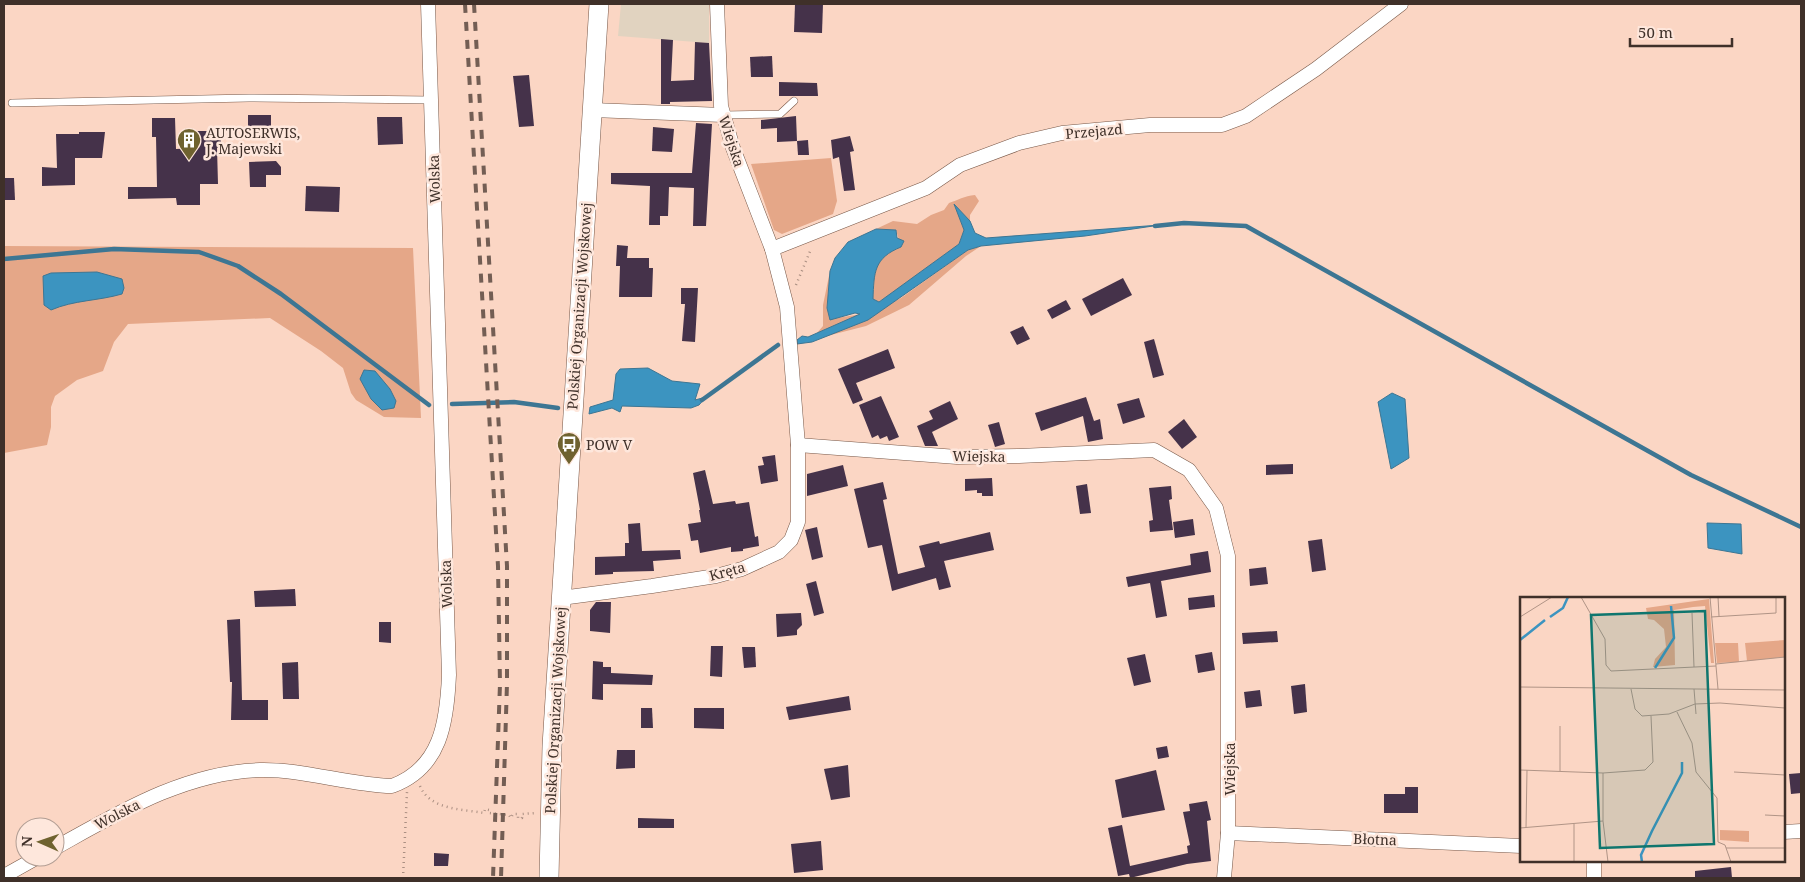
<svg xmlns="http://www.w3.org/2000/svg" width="1805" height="882" font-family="'Noto Serif',serif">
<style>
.industrial{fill:#e1d3c0}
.green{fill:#e5a788}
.water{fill:#3c94c0;stroke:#3d7693}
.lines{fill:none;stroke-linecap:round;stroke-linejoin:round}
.stream{stroke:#3d7693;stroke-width:4.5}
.building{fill:#45324a}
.lane-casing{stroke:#785848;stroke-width:8}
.street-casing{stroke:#785848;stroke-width:15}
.secondary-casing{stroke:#785848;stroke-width:20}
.path{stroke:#aa8f82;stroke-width:2.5;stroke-dasharray:1 4;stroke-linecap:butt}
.lane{stroke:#fff;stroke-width:7}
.street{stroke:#fff;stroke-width:14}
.secondary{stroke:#fff;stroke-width:19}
.rail{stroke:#735e54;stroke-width:4;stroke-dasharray:9 9;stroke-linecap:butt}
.labels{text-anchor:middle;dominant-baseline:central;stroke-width:5;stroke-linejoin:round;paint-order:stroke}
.street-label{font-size:14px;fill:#3f3029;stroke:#fee7dc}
.poi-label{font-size:14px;fill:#3f3029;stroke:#fee7dc;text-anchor:start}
.inset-river{fill:none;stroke:#3c94c0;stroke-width:2.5}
.inset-road{fill:none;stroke:#b09486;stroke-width:1}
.view{fill:#0f766e;fill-opacity:0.15;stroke:#0f766e;stroke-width:2.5}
.inset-edge{fill:none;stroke:#3f3029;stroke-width:2.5}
</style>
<rect width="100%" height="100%" fill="#fbd6c4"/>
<polygon class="industrial" points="621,4 709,4 709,43 618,36"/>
<g class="green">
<polygon points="831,158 837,201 833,214 782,234 774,230 751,164"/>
<path d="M975,195L979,201L970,215V221L955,206L964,230L959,244L890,295L878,302L873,299C874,272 873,258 901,247L896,230L876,229L893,221L917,224L931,215L944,210L949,203C958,200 964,196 975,195Z"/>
<polygon points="4,246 413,248 421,418 384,417 356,400 351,393 343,368 321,351 270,318 128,324 114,342 103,371 77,380 55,396 51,407 51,427 47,445 4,453"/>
<polygon points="981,246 966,256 909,305 866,326 823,337 901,298 968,250"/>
<polygon points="830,271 827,308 830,319 862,314 817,333 823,326 823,305"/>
</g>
<g class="water">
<path d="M954,204L970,221L975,233L986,238L1160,225L1085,236L981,246L968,250L868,320L812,342L797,344V340L802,336L808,337L860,314L855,313L830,320L827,308L830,271L835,258L848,242L876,229L896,230L897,238L904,241L901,247C874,258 874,272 873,299L879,302L959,244L964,230Z"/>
<path d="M97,272L122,279L124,288L122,294C98,301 74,300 51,310L44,305L43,276L51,273Z"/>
<polygon points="648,368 672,381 700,384 695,400 706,397 699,405 691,408 622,406 620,412 612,408 589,414 590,407 613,400 616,374 620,369"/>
<polygon points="364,370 375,371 390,389 396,401 394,408 382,410 371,399 360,379"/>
<polygon points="1392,393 1405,399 1409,458 1391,469 1378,402"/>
<polygon points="1707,523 1741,524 1742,554 1708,548"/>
</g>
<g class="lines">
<g class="stream">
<polyline points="1155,226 1184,223 1246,226 1691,475 1801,527"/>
<polyline points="4,259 114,249 199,252 238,266 281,294 429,405"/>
<polyline points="702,400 778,345"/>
<polyline points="452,404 514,402 558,408"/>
</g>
</g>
<g class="building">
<polygon points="795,4 823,4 822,33 794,32"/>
<polygon points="661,39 673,40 671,81 694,80 695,42 709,43 712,101 670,102 670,104 661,104"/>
<polygon points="772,56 773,77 751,77 750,57"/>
<polygon points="529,75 534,126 519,127 513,76"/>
<polygon points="779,82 817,83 818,96 779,96"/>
<rect x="248" y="115" width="23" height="15"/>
<polygon points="796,116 797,141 777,142 777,128 761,129 761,120"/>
<polygon points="377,117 402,117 403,144 378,145"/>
<polygon points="152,118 175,118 176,149 198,148 197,131 221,131 221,148 217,148 218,184 200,184 200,205 177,205 176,198 128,199 128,187 157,187 156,137 152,137"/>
<polygon points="696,123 712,124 706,226 693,226 694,188 669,187 668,216 660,216 660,225 649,225 650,186 611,184 611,173 692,173"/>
<polygon points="653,127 674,129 672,152 652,151"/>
<polygon points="79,132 105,132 102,158 75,158 75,185 42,186 42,167 57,168 56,134 79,134"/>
<polygon points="850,136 854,151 850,152 855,190 844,191 839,157 833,159 831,140"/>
<polygon points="808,140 809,155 798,155 797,141"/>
<polygon points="276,161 281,167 281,175 266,175 266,187 250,187 249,162"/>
<polygon points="4,178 14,178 15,200 4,200"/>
<polygon points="306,186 340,187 339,212 305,211"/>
<polygon points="617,245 628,246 627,258 649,258 649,268 653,268 652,297 619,297 620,266 616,266"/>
<polygon points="1123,278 1132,295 1091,316 1082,299"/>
<polygon points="681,288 698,288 695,342 682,341 685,304 681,304"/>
<polygon points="1066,300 1071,309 1052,319 1047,310"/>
<polygon points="1023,326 1030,339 1017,345 1010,332"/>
<polygon points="1154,339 1164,375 1153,378 1144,342"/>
<polygon points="888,349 895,368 856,383 863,400 853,404 838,369"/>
<polygon points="881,396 899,437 889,441 887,436 880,439 878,435 872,438 859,405"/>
<polygon points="1086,397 1094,421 1100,419 1103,439 1088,442 1083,416 1041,431 1035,413"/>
<polygon points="1139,398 1145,417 1123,424 1117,404"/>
<polygon points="950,401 958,419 932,432 938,446 925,446 917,426 933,419 929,411"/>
<polygon points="1184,419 1197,437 1182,449 1168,432"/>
<polygon points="999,422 1005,444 995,447 988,425"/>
<polygon points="775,455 778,481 761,484 758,466 764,465 762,457"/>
<polygon points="1293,464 1293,474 1266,475 1266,465"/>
<polygon points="843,465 848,486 807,496 807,474"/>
<polygon points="705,470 713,504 735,501 736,504 749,502 755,537 758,536 759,546 743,549 743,551 731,552 731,547 700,553 698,540 691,541 688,524 701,522 699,510 700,510 693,473"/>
<polygon points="992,478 993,496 982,496 982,493 977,493 977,490 965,491 965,479"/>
<polygon points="883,482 887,499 883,500 898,574 925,567 919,546 939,541 940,544 990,532 994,550 944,561 951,587 939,590 936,578 892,591 882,545 868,548 854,489"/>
<polygon points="1087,484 1091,513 1080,514 1076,486"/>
<polygon points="1171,486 1172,499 1169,500 1173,530 1150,532 1149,521 1153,520 1149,488"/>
<polygon points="1193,519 1195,535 1175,538 1173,522"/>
<polygon points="640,523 642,551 680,550 681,559 653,561 654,571 613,572 613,574 595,575 595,557 625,556 625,543 629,543 628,524"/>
<polygon points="817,527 823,557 812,560 805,530"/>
<polygon points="1322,539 1326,570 1312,572 1308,541"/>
<polygon points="1208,551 1211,572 1161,581 1167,616 1156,618 1150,583 1128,587 1126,577 1191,565 1190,554"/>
<polygon points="1266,567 1268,584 1250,586 1249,569"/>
<polygon points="816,581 824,613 814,616 806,584"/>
<polygon points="295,589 296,606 255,607 254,591"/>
<polygon points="1214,595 1215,607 1189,610 1188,598"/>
<polygon points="596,602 611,602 610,633 590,631 590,610"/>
<polygon points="801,613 802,625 797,630 797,635 777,637 776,614"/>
<polygon points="240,619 242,700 268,700 268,720 231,720 232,682 230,682 227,620"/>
<polygon points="379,622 391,622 391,643 379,642"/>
<polygon points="1277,631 1278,642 1243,644 1242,633"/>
<polygon points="711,646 723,646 722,677 710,676"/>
<polygon points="742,647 755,647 756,667 744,668"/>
<polygon points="1212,652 1215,670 1198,673 1195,655"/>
<polygon points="1145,654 1151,682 1134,686 1127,658"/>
<polygon points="593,661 603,662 603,667 611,667 611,673 653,675 652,685 603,684 603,700 592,699"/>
<polygon points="298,662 299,699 283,699 282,663"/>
<polygon points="1305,684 1307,712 1294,714 1291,686"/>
<polygon points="1260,690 1262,706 1246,708 1244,692"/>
<polygon points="849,696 851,710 789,720 786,707"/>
<polygon points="641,708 652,708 653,728 641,728"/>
<polygon points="694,708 724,708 724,729 694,728"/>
<polygon points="1167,746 1169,757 1158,759 1156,748"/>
<polygon points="617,750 635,750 635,768 616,769"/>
<polygon points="848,765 850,797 831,800 824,769"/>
<polygon points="1156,770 1165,810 1122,818 1115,780"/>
<polygon points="1801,773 1801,793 1791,794 1789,774"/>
<polygon points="1405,787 1418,787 1418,813 1384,813 1384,794 1405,794"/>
<polygon points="1207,801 1211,820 1207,821 1211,861 1187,864 1130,878 1129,874 1118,876 1108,828 1122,825 1130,866 1188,853 1187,846 1190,845 1183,812 1190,811 1189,804"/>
<polygon points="638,818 674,819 674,828 638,828"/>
<polygon points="821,841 823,870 794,873 791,844"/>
<polygon points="434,853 449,854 448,866 434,866"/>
<polygon points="1731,867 1732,878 1695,878 1695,871"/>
</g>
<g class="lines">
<g class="lane-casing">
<g id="lane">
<polyline points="12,103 249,98 431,100"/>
<polyline points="724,115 780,114 794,101"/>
</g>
</g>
<g class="street-casing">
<g id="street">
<polyline points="592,110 723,115"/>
<polyline points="772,249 926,188 960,165 1019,143 1062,133 1150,125 1222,125 1246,116 1316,69 1401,4"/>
<polyline points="798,445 957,457 1019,456 1154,450 1189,470 1216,508 1228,556 1228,833 1224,878"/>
<polyline points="561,598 652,586 716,576 742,569 779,552 791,540 798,522 798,445 787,307 772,249 733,148 721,106 717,4"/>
<polyline points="1784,832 1801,831"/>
<polyline points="1228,833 1521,846"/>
<path d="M55,848C118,813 185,772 260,770C304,769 348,785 392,786C441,768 447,722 449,675L428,4"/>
<polyline points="4,876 38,857"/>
<polyline points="1594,878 1594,861"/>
</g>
</g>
<g class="secondary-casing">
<polyline id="secondary" points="549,878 552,746 599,4"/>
</g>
<g class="path">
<polyline points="796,285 811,249"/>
<path d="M420,786C430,810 462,809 484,813L485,809L489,810V813L509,815L511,818L513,814H518V818H522V814L536,813"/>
<polyline points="403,878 407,792"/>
</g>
<use href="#lane" class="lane"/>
<use href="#street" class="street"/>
<use href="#secondary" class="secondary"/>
<g class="rail">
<polyline points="465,4 498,566 500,684 493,878"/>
<polyline points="474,4 507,566 507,683 501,878"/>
</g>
</g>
<defs>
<g id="building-pin" transform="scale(1.25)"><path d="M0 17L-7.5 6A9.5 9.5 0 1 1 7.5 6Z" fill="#6f622f" stroke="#fee7dc"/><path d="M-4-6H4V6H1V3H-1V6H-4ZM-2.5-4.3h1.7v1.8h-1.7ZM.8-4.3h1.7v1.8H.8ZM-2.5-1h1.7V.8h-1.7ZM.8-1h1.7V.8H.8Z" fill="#fff"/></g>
<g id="bus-pin" transform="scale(1.25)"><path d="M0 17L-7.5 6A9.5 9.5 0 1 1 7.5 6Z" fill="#6f622f" stroke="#fee7dc"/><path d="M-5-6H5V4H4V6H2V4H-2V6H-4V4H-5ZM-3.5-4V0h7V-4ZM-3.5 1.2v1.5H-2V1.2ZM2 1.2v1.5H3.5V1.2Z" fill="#fff"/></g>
</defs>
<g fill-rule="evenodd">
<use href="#building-pin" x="189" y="140"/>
<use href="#bus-pin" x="569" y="444"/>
</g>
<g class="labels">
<g class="street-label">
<text transform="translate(1094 131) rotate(-5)">Przejazd</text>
<text transform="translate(732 141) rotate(72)">Wiejska</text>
<text transform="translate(434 179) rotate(-92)">Wolska</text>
<text transform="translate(579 306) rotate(-86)">Polskiej Organizacji Wojskowej</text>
<text transform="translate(979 456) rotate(1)">Wiejska</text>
<text transform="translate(727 571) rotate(-15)">Kręta</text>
<text transform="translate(446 584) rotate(-92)">Wolska</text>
<text transform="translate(555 710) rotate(-87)">Polskiej Organizacji Wojskowej</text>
<text transform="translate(1229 769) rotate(-90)">Wiejska</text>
<text transform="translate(117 814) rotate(-27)">Wolska</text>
<text transform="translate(1375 839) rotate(2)">Błotna</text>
</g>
<g class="poi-label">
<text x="206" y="132">AUTOSERWIS,<tspan x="206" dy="16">J. Majewski</tspan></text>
<text x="586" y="444">POW V</text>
</g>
</g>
<g transform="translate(1520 597)">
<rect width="265" height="265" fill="#fbd6c4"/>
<path d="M189,2L194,66H191L185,9L173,10L154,13L155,68L133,70L135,62L146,50L144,32L134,23L128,22L126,11ZM265,43V60L227,64L225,46ZM195,46H218L219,65L197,66ZM200,233L229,234V245L200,243Z" fill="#e5a788"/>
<path class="inset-river" d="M30,20L43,11L48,0M0,43L25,23M135,71L154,41L151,9M122,265L121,258L132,234L162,176V165"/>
<path class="inset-road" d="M61,0L85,42L86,68L91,74L196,69M190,0L198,92M198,0L199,19M172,16L174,70M0,20L32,0M191,20L256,16V0M196,67L265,60M0,90L265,93M111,92L115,112L122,119L149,117L175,107L200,106L265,111M174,92L176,117M157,115L172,146L176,175L197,201L198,245L205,248L211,265M0,173L83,176L125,173L133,165L131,119M40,174V129M214,175L265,178M83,176V224L88,265M245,218L265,219M0,231L83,224M6,231L7,173M206,251H265M54,265V227"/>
<path class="view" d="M185,14L194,247L80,251L71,18Z"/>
<rect width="265" height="265" class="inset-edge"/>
</g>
<rect width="1805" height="882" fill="none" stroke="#3f3029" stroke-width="10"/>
<g transform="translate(40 842) rotate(272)"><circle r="24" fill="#fee7dc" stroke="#b29e94"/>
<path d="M0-4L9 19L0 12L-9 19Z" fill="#6f622f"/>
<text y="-8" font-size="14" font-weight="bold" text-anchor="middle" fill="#3f3029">N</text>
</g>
<path d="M1630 38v8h102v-8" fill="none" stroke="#3f3029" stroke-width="2.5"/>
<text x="1638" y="38" font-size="15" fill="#3f3029" stroke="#fee7dc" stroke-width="4" paint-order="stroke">50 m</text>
</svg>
